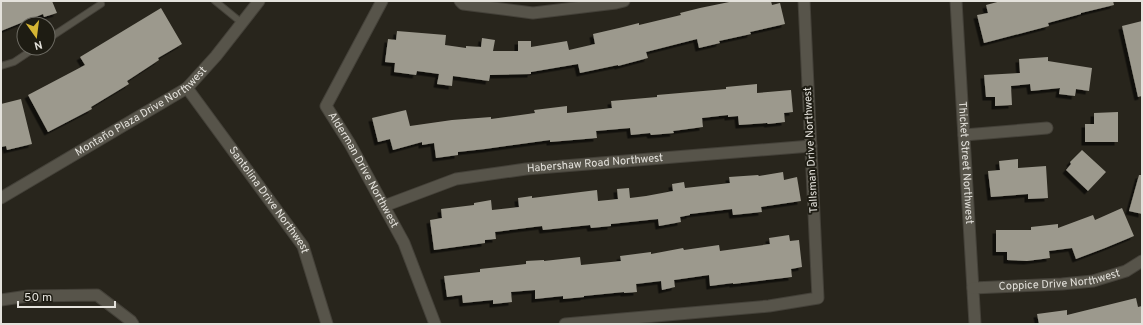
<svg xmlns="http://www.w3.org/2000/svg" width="1143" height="325" font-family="Overpass,sans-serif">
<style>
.building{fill:#9c998d;filter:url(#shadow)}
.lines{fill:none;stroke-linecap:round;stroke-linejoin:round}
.service-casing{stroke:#444139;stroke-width:8}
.minor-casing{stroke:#444139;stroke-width:13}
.tertiary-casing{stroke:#444139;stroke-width:13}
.service{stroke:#57544a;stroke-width:6}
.minor{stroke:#57544a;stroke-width:11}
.tertiary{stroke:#57544a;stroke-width:11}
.labels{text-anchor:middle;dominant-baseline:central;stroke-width:4;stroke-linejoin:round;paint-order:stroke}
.street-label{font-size:11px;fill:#e4e2dc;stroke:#1e1c13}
</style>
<defs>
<filter id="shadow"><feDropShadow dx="-3.5" dy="3.5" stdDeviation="0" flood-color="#0009"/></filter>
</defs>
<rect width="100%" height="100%" fill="#28251c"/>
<g class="building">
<polygon points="1,1 52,1 57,13 44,17 43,14 1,31"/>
<polygon points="734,1 771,1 772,5 780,3 785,24 750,32 751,34 719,41 720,43 699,48 697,39 646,52 648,58 618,66 618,65 580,73 578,64 531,72 531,74 490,75 489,81 453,76 452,86 437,84 439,74 417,71 416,75 394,72 395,63 385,62 388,39 396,40 397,31 446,35 445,45 466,48 466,46 481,47 482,38 495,40 493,51 518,51 518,41 531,41 531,47 567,41 569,50 595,44 593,34 619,28 639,23 639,25 681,15 680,13 700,8"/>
<polygon points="1001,1 1113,1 1114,5 1081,13 1081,14 1048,23 1049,26 984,43 977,15 988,13 986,5"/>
<polygon points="161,8 182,44 158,58 159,60 127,81 129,84 91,107 92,109 48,132 28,95 85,65 80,57"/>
<polygon points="1142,21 1142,96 1138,97 1122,26"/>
<polygon points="1048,57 1048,61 1092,68 1089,91 1076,89 1075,96 1059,94 1060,88 1031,91 1030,84 1011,86 1012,105 995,106 995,97 986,97 984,75 1020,73 1019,59"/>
<polygon points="757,84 757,93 791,90 793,112 784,113 785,122 768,124 767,123 739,125 738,116 728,117 728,115 702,118 703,127 673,131 674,133 651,135 650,133 631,135 630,128 596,131 597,138 550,142 550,140 485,149 458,152 458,155 436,158 434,143 422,145 422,142 393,150 390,139 378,142 372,118 406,110 410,126 452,120 491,117 491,119 535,113 534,110 567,106 567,113 612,108 611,101 657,97 657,95 726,89 726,87"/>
<polygon points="21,99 32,144 7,150 6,146 1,147 1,104"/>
<polygon points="1118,112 1118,142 1085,142 1085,124 1094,124 1094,113"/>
<polygon points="1082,150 1106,172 1088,191 1066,170 1071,164 1070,162"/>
<polygon points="1018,159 1018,168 1046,166 1048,198 1028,199 1028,194 991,197 988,171 1000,170 999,161"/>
<polygon points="783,172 784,180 797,177 801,201 761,207 762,212 733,215 732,209 690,214 690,215 680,217 681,222 659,226 658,219 611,224 611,226 591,228 590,225 543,230 542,226 495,232 496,239 485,240 485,243 434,250 430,220 442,218 441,209 474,205 474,203 491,200 492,210 519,207 518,198 532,196 532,198 597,190 598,201 618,199 617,189 629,188 630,198 646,196 673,191 672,184 684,182 685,188 730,183 729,177 758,175 759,176"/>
<polygon points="1139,175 1142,175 1142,214 1129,211"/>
<polygon points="1122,208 1134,236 1105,248 1076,259 1072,248 1049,251 1050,258 1027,261 1007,260 1007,252 996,252 996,230 1031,230 1031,227 1058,224 1058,228 1093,215 1095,220"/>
<polygon points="789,235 790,241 799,240 802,267 791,269 792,277 733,284 733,283 710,286 709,275 674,280 675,287 662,290 661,281 636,284 637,292 624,293 624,292 584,296 584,297 563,299 563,296 535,299 535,290 511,292 512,302 493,304 493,300 463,303 462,295 447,297 444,276 480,272 480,269 526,264 526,261 544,260 544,261 580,257 581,265 621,261 620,256 651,252 651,254 683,248 684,250 719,245 720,251 770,244 769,238"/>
<polygon points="1136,298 1138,307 1142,306 1142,324 1039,324 1037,314 1067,310 1067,315"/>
</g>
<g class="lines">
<g class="service-casing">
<g id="service">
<polyline points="215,1 242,23"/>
<polyline points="48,39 101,4"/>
<polyline points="1,66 14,62 35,48"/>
</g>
</g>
<g class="minor-casing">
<g id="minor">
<path id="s1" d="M382,1L326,106L350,144L404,243L435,324"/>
<polyline points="460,1 463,4 533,13 616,3 624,1"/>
<path id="s2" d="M956,1L975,324"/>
<path id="s3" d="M187,88L303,246L327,324"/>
<polyline points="964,135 1047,128"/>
<path id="s4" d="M384,206L456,179L526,169L811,146"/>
<path id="s5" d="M973,288L1062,284L1093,281L1126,271L1142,261"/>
<polyline points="1,300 28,296 97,295 131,321 133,324"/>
<polyline points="565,324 769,306 818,298 804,1"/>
</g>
</g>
<g class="tertiary-casing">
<g id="tertiary">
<path id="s6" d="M1,198L187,88L216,56L259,1"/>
</g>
</g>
<use href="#service" class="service"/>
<use href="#minor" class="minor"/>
<use href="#tertiary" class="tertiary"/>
</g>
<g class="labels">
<g class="street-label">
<text stroke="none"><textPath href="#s6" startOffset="165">Montaño Plaza Drive Northwest</textPath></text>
<text transform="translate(811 150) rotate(-93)">Tallsman Drive Northwest</text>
<text stroke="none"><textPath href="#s2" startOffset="162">Thicket Street Northwest</textPath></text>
<text stroke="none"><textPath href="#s4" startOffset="217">Habershaw Road Northwest</textPath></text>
<text stroke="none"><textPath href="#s1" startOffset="193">Alderman Drive Northwest</textPath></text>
<text stroke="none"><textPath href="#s3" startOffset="139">Santolina Drive Northwest</textPath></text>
<text stroke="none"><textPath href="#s5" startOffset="87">Coppice Drive Northwest</textPath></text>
</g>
</g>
<rect width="1143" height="325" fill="none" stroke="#e4e2dc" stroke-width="4"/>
<g transform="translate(36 36) rotate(166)"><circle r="19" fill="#1e1c13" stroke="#6d6b63"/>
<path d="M0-3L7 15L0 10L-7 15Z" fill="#d5b534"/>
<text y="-6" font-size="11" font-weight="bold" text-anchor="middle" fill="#e4e2dc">N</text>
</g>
<path d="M18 301v6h97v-6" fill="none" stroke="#e4e2dc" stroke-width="2"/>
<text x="24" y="301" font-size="12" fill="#e4e2dc" stroke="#1e1c13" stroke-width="3" paint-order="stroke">50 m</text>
</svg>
